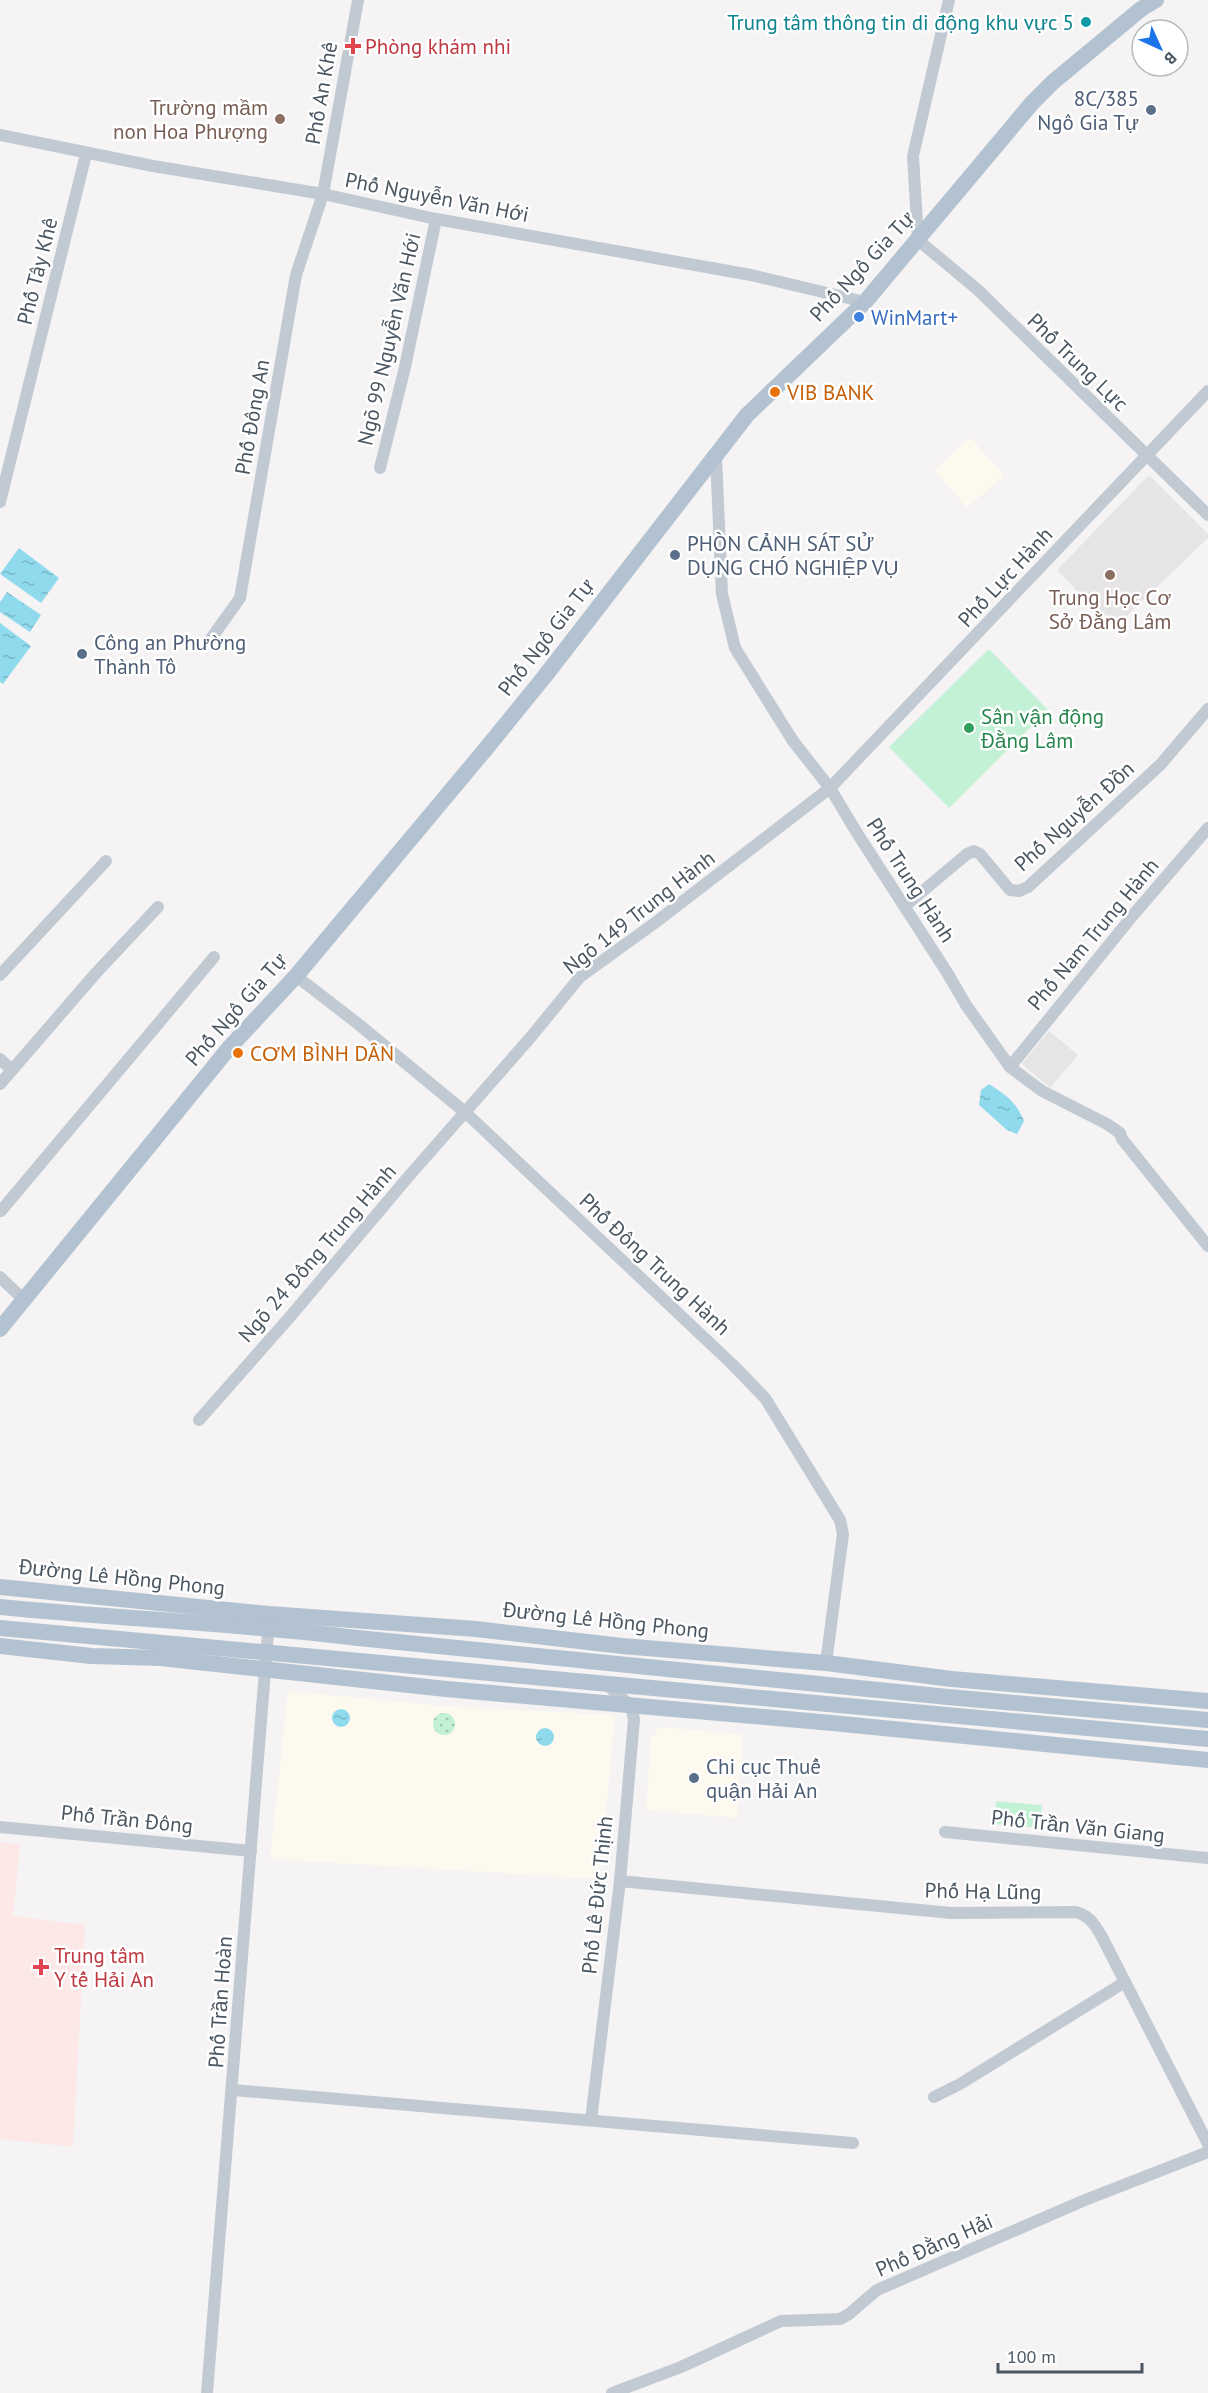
<svg xmlns="http://www.w3.org/2000/svg" width="1208" height="2393" font-family="'PT Sans',sans-serif">
<style>
.commercial{fill:#fdf9ef}
.education{fill:#e6e4e5}
.medical{fill:#fce8e6}
.grass{fill:url(#grass-dots)}
.garden{fill:#c3f1d5}
.water{fill:url(#water-ripples)}
.lines{fill:none;stroke-linecap:round;stroke-linejoin:round}
.minor{stroke:#c1cad2;stroke-width:12}
.major{stroke:#b3c2d1;stroke-width:16}
.culture-dot{fill:#0f9aa8;stroke:#fff;stroke-width:2}
.health-dot{fill:#e0444e;stroke:#fff;stroke-width:2}
.service-dot{fill:#5c6f8a;stroke:#fff;stroke-width:2}
.education-dot{fill:#8d6e63;stroke:#fff;stroke-width:2}
.shop-dot{fill:#3f7fe0;stroke:#fff;stroke-width:2}
.food-dot{fill:#e8710a;stroke:#fff;stroke-width:2}
.leisure-dot{fill:#2e9e5b;stroke:#fff;stroke-width:2}
.labels{text-anchor:middle;dominant-baseline:central;stroke-width:5;stroke-linejoin:round;paint-order:stroke}
.culture-label{font-size:21px;fill:#0d838f;stroke:#fff;text-anchor:end}
.health-label{font-size:21px;fill:#be3a42;stroke:#fff;text-anchor:start}
.street-label{font-size:21px;fill:#4a5661;stroke:#fff}
.service-label{font-size:21px;fill:#4e5e75;stroke:#fff;text-anchor:start}
.education-label{font-size:21px;fill:#785e54;stroke:#fff;text-anchor:end}
.shop-label{font-size:21px;fill:#366cbe;stroke:#fff;text-anchor:start}
.food-label{font-size:21px;fill:#c56008;stroke:#fff;text-anchor:start}
.leisure-label{font-size:21px;fill:#27864d;stroke:#fff;text-anchor:start}
</style>
<defs>
<pattern id="grass-dots" width="8" height="8" patternUnits="userSpaceOnUse" patternTransform="scale(1.5)"><rect width="8" height="8" fill="#c3f1d5"/><path d="M2 2h.1M6 6h.1" fill="none" stroke="#a0c6b0" stroke-width="1.8" stroke-linecap="round"/></pattern>
<pattern id="water-ripples" width="26" height="14" patternUnits="userSpaceOnUse" patternTransform="scale(1.5)"><rect width="26" height="14" fill="#90daee"/><path d="M2 4q2-2 4 0t4 0M15 11q2-2 4 0t4 0" fill="none" stroke="#78b4c4"/></pattern>
</defs>
<rect width="100%" height="100%" fill="#f5f3f3"/>
<g class="commercial">
<polygon points="970,437 1004,475 967,508 934,470"/>
<polygon points="288,1691 445,1706 615,1715 600,1879 270,1859"/>
<polygon points="664,1727 743,1735 737,1818 646,1810 651,1738 658,1729"/>
</g>
<g class="education">
<polygon points="1149,475 1208,534 1208,538 1114,628 1057,570"/>
<polygon points="1049,1031 1078,1055 1050,1088 1022,1064"/>
</g>
<polygon class="medical" points="0,1842 20,1844 13,1916 85,1925 73,2147 0,2139"/>
<circle class="grass" cx="444" cy="1724" r="11"/>
<g class="garden">
<polygon points="989,649 1048,710 949,808 889,747"/>
<polygon points="996,1801 1042,1805 1040,1828 994,1824"/>
</g>
<g class="water">
<polygon points="19,548 59,578 41,603 0,574"/>
<polygon points="7,592 41,615 30,632 0,612 0,602"/>
<polygon points="0,623 31,646 3,684 0,682"/>
<path d="M989,1084C1006,1095 1017,1103 1024,1121L1017,1134L1007,1130L979,1105L981,1090Z"/>
<circle cx="341" cy="1718" r="9"/>
<circle cx="545" cy="1737" r="9"/>
</g>
<g class="lines">
<g class="minor">
<polyline points="949,0 913,156 918,240 978,290 1208,515"/>
<polyline points="0,135 153,166 323,194 436,219 751,275 865,302"/>
<polyline points="716,457 722,594 735,648 793,741 830,788 857,833 948,974 966,1005 1010,1067 1042,1091 1107,1124 1120,1133 1122,1139 1208,1246"/>
<polyline points="380,468 405,367 436,219"/>
<polyline points="0,502 86,154"/>
<polyline points="210,640 240,598 296,275 323,194 358,0"/>
<polyline points="905,906 967,854 974,851 980,854 1010,890 1019,891 1028,887 1161,764 1208,709"/>
<polyline points="0,975 106,861"/>
<polyline points="296,976 357,1023 466,1113 732,1364 765,1398 840,1520 843,1534 826,1663"/>
<polyline points="0,1059 12,1070"/>
<polyline points="1010,1067 1134,914 1208,828"/>
<polyline points="0,1084 96,973 158,907"/>
<polyline points="0,1209 1,1211 214,957"/>
<polyline points="0,1277 25,1301"/>
<polyline points="199,1420 289,1318 409,1176 530,1038 580,977 656,922 830,788 1208,391"/>
<polyline points="0,1827 251,1851"/>
<polyline points="945,1832 1208,1858"/>
<path d="M620,1881L951,1913L1076,1912C1090,1916 1095,1925 1102,1937L1208,2144"/>
<polyline points="233,2090 853,2143"/>
<polyline points="934,2097 960,2084 1125,1982"/>
<polyline points="591,2120 620,1881 634,1719 630,1705 606,1684"/>
<polyline points="207,2393 269,1621"/>
<polyline points="612,2393 681,2367 781,2321 840,2319 849,2314 877,2290 1085,2200 1208,2152"/>
</g>
<g class="major">
<polyline points="0,1329 229,1048 296,976 489,745 545,676 747,415 865,302 1032,103 1053,82 1141,9 1156,0"/>
<polyline points="0,1587 269,1614 476,1629 622,1646 826,1663 952,1679 1208,1701"/>
<path d="M0,1607C119,1619 239,1623 358,1638L948,1697L1208,1720"/>
<polyline points="0,1628 1208,1739"/>
<polyline points="0,1646 91,1656 161,1658 446,1689 832,1723 1208,1760"/>
</g>
</g>
<circle class="culture-dot" cx="1086" cy="22" r="6"/>
<g class="health-dot">
<path d="M350 37h6v6h6v6h-6v6h-6v-6h-6v-6h6z"/>
<path d="M38 1958h6v6h6v6h-6v6h-6v-6h-6v-6h6z"/>
</g>
<g class="service-dot">
<circle cx="1151" cy="110" r="6"/>
<circle cx="675" cy="555" r="6"/>
<circle cx="82" cy="654" r="6"/>
<circle cx="694" cy="1778" r="6"/>
</g>
<g class="education-dot">
<circle cx="280" cy="119" r="6"/>
<circle cx="1110" cy="575" r="6"/>
</g>
<circle class="shop-dot" cx="859" cy="317" r="6"/>
<g class="food-dot">
<circle cx="775" cy="392" r="6"/>
<circle cx="238" cy="1053" r="6"/>
</g>
<circle class="leisure-dot" cx="969" cy="728" r="6"/>
<g class="labels">
<g class="culture-label">
<text x="1074" y="22">Trung tâm thông tin di động khu vực 5</text>
</g>
<g class="health-label">
<text x="365" y="46">Phòng khám nhi</text>
<text x="54" y="1955">Trung tâm<tspan x="54" dy="24">Y tế Hải An</tspan></text>
</g>
<g class="street-label">
<text transform="translate(321 93) rotate(-80)">Phố An Khê</text>
<text transform="translate(437 197) rotate(11)">Phố Nguyễn Văn Hới</text>
<text transform="translate(862 266) rotate(-47)">Phố Ngô Gia Tự</text>
<text transform="translate(37 271) rotate(-76)">Phố Tây Khê</text>
<text transform="translate(389 339) rotate(-77)">Ngõ 99 Nguyễn Văn Hới</text>
<text transform="translate(1078 362) rotate(44)">Phố Trung Lực</text>
<text transform="translate(252 417) rotate(-80)">Phố Đông An</text>
<text transform="translate(1005 577) rotate(-47)">Phố Lực Hành</text>
<text transform="translate(546 637) rotate(-52)">Phố Ngô Gia Tự</text>
<text transform="translate(1074 816) rotate(-42)">Phố Nguyễn Đồn</text>
<text transform="translate(911 880) rotate(57)">Phố Trung Hành</text>
<text transform="translate(639 912) rotate(-38)">Ngõ 149 Trung Hành</text>
<text transform="translate(1093 934) rotate(-50)">Phố Nam Trung Hành</text>
<text transform="translate(236 1009) rotate(-49)">Phố Ngô Gia Tự</text>
<text transform="translate(317 1253) rotate(-49)">Ngõ 24 Đông Trung Hành</text>
<text transform="translate(655 1264) rotate(43)">Phố Đông Trung Hành</text>
<text transform="translate(122 1577) rotate(6)">Đường Lê Hồng Phong</text>
<text transform="translate(606 1620) rotate(6)">Đường Lê Hồng Phong</text>
<text transform="translate(127 1819) rotate(6)">Phố Trần Đông</text>
<text transform="translate(1078 1826) rotate(6)">Phố Trần Văn Giang</text>
<text transform="translate(983 1891) rotate(1)">Phố Hạ Lũng</text>
<text transform="translate(597 1895) rotate(-84)">Phố Lê Đức Thịnh</text>
<text transform="translate(220 2002) rotate(-86)">Phố Trần Hoàn</text>
<text transform="translate(934 2245) rotate(-24)">Phố Đằng Hải</text>
</g>
<g class="service-label">
<text x="1139" y="98" text-anchor="end">8C/385<tspan x="1139" dy="24">Ngô Gia Tự</tspan></text>
<text x="687" y="543">PHÒN CẢNH SÁT SỬ<tspan x="687" dy="24">DỤNG CHÓ NGHIỆP VỤ</tspan></text>
<text x="94" y="642">Công an Phường<tspan x="94" dy="24">Thành Tô</tspan></text>
<text x="706" y="1766">Chi cục Thuế<tspan x="706" dy="24">quận Hải An</tspan></text>
</g>
<g class="education-label">
<text x="268" y="107">Trường mầm<tspan x="268" dy="24">non Hoa Phượng</tspan></text>
<text x="1110" y="597" text-anchor="middle">Trung Học Cơ<tspan x="1110" dy="24">Sở Đằng Lâm</tspan></text>
</g>
<g class="shop-label">
<text x="871" y="317">WinMart+</text>
</g>
<g class="food-label">
<text x="787" y="392">VIB BANK</text>
<text x="250" y="1053">CƠM BÌNH DÂN</text>
</g>
<g class="leisure-label">
<text x="981" y="716">Sân vận động<tspan x="981" dy="24">Đằng Lâm</tspan></text>
</g>
</g>
<g transform="translate(1160 48) rotate(135)"><circle r="28" fill="#ffffff" stroke="#b7bbc0" stroke-width="1.5"/>
<path d="M0-4.5L10 22L0 15L-10 22Z" fill="#1a73e8"/>
<text y="-9" font-size="16" font-weight="bold" text-anchor="middle" fill="#4a5661">B</text>
</g>
<path d="M998 2363v9h144v-9" fill="none" stroke="#4a5661" stroke-width="3"/>
<text x="1007" y="2363" font-size="18" fill="#4a5661" stroke="#ffffff" stroke-width="4.5" paint-order="stroke">100 m</text>
</svg>
